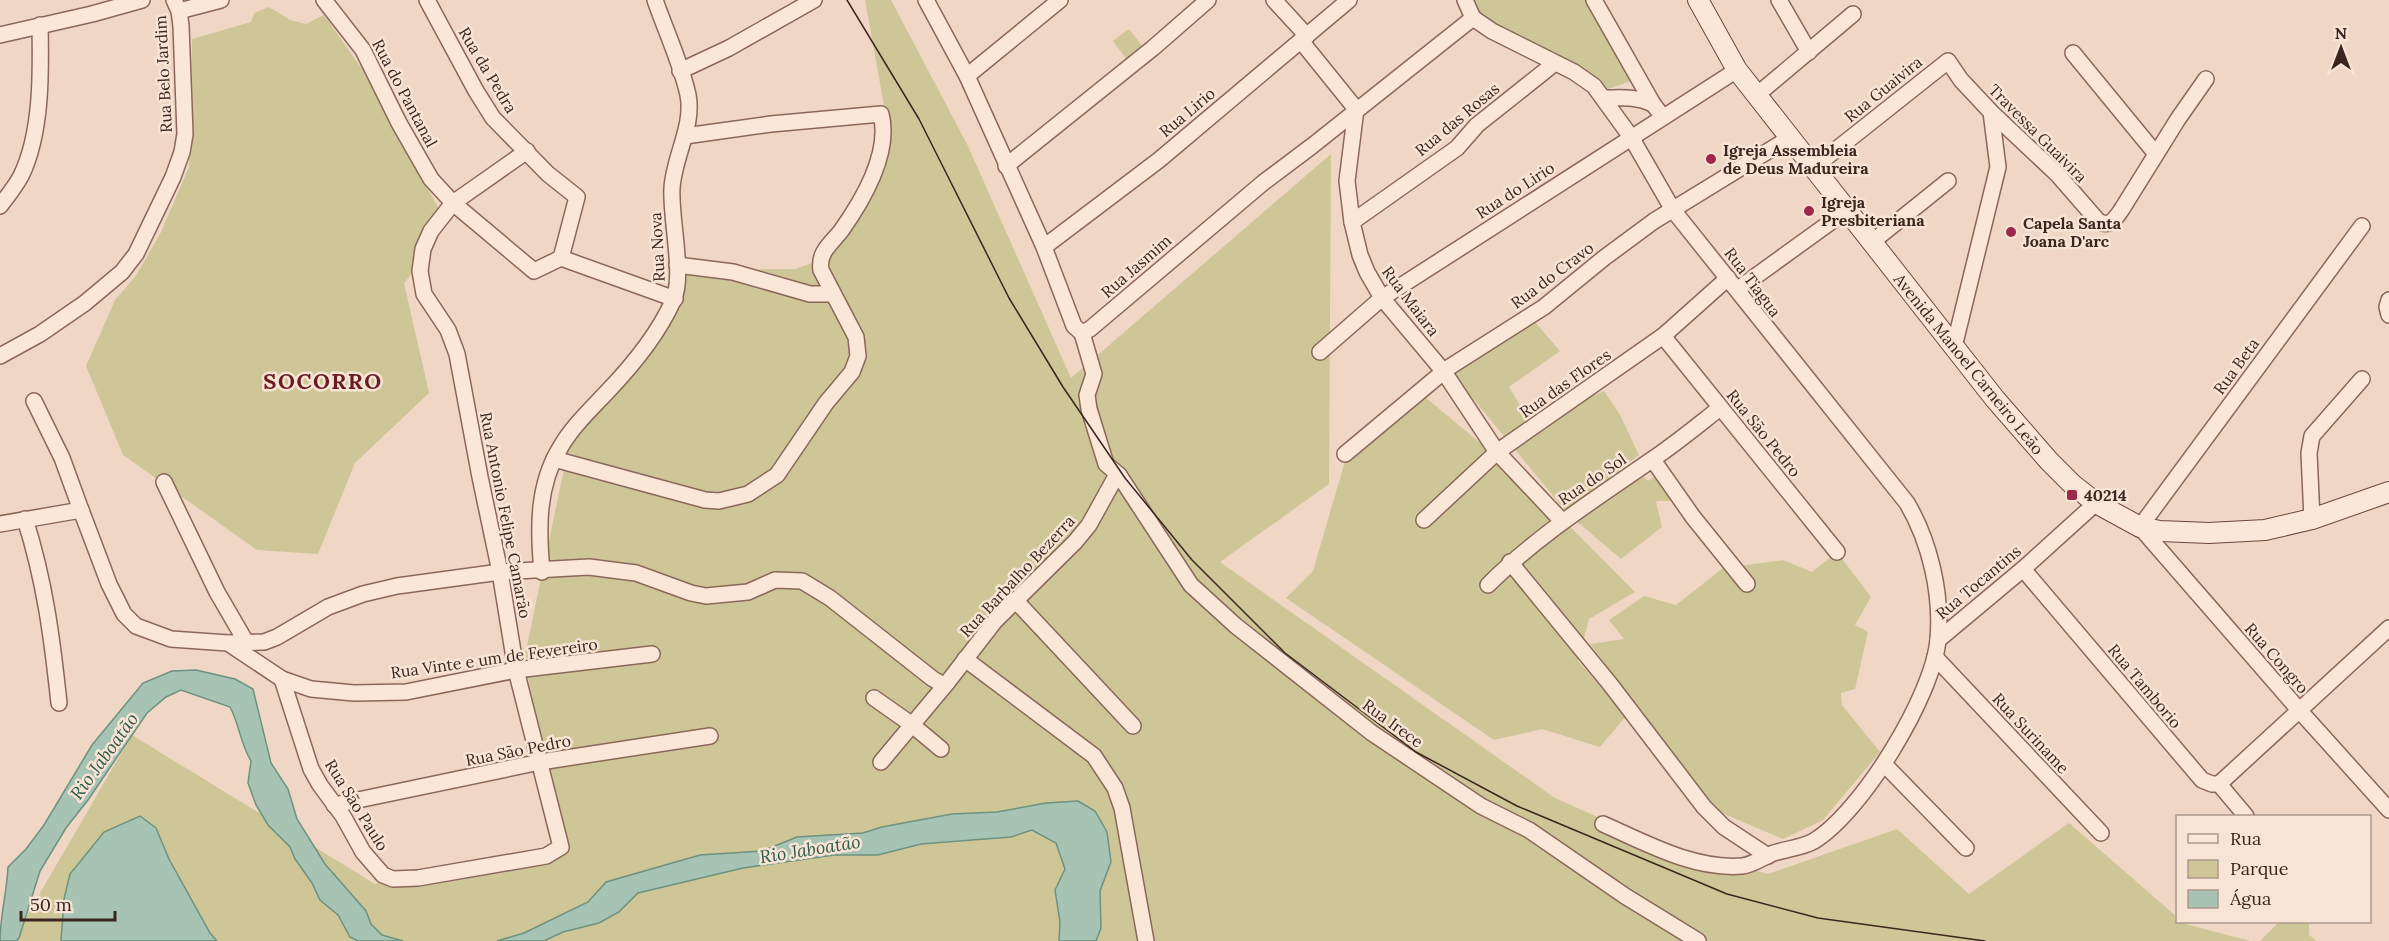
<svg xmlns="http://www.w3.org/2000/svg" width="2389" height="941" font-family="Lora,serif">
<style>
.green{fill:#cfc698}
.water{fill:#a7c3b3;stroke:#6d927f;stroke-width:1.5}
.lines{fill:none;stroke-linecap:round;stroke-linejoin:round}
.minor-casing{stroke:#8b675a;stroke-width:18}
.secondary-casing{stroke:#6d483d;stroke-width:22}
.minor{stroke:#fae7d8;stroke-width:15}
.secondary{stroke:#fae7d8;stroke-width:20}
.tram{stroke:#3b251e;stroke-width:1.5}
.poi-dot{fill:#9d2848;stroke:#f7e4d5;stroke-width:2}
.labels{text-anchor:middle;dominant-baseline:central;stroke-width:5;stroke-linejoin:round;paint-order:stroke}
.street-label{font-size:16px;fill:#3b251e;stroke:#f7e4d5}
.poi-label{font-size:16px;font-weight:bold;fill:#3b251e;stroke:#f7e4d5;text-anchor:start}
.water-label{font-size:18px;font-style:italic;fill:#2d5b4c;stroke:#f7e4d5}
.district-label{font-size:22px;font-weight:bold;letter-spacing:1.5px;fill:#691c21;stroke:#f7e4d5}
</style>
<rect width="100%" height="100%" fill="#f0d7c5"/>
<g class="green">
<polygon points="865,0 891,0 968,146 1071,378 1331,154 1329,484 1220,562 1555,798 1665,847 1768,874 1897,829 1969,894 2069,823 2177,917 2178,922 2250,941 12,941 132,735 375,884 567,852 524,660 568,450 689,270 795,269 826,258 889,133"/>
<polygon points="1473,0 1585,0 1631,81 1605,90 1572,68 1483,17"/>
<polygon points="269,7 290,20 306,24 324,15 367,76 439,209 423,228 415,270 404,283 429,393 355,463 318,554 257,550 123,455 86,366 115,300 135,277 161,232 189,167 192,39 251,22 254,13"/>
<polygon points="1129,29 1147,52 1130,64 1113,41"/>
<polygon points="1535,322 1560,351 1509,387 1531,423 1604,391 1620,415 1639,455 1628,463 1648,481 1661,472 1674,501 1656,501 1662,527 1621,559 1568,514 1448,368"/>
<polygon points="1419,392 1520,476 1635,592 1589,619 1578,661 1626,716 1600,747 1542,729 1494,740 1286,598 1313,571 1345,461"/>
<polygon points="1837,552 1871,597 1855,625 1868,632 1855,689 1841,693 1842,705 1880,752 1823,820 1783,839 1717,811 1590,644 1624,639 1609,620 1644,596 1676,605 1723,568 1783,560 1812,572"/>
<polygon points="2279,922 2309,922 2309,935 2317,941 2260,941"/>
</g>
<g class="water">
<path d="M196,670L235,679L253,689L271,763L288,789L297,819L325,864L366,911L371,924L382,935L403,941H358L350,937L338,915L320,900L312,883L295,859L290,847L268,825L256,805L248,783L251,761C240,743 240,726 230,707L181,690L166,697L147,713L88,800L66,828L40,871L19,938L16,941H0C0,916 7,892 8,867L26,849L44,825L92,745L143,683L172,671Z"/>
<polygon points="1078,801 1095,811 1107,832 1111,862 1100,891 1101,928 1096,941 1059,941 1060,922 1055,890 1065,869 1056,843 1032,830 1011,837 921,844 878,855 834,855 743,868 638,893 619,912 599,923 563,932 544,941 497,941 524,933 588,902 606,882 700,855 762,851 797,837 863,833 882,827 952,814 997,812 1046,803"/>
<polygon points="140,816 156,828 169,859 210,933 217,941 61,941 64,899 70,874 104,832"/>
</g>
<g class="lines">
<g class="minor-casing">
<g id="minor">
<polyline points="324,0 363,50 399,123 431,179 453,203 534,271 561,258 675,299"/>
<polyline points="427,0 476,91 493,118 548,174 577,197 561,258"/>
<polyline points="926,0 967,76 1044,247 1074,326 1082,333"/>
<polyline points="1274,0 1307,36"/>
<path d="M1465,0L1473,18L1492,31L1574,72L1594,86L1631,137L1673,210L1907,503C1930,542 1942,594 1938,639C1934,694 1862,812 1814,841C1802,848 1784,849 1771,854C1762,858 1752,865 1742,866C1694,870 1646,843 1603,824"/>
<polyline points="1594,0 1653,104 1663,117"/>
<polyline points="1779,0 1809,52"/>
<polyline points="179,11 221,0"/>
<polyline points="0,35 92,14 142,0"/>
<polyline points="1301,41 1356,109 1347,181 1352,222 1360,255 1367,272 1382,298 1444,372 1497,452 1562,521"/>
<polyline points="2073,53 2156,154"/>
<polyline points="680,71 729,48 814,0"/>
<polyline points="967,76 1060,0"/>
<polyline points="1758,94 1853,14"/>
<path d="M1603,98C1621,98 1636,96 1653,104"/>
<polyline points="1006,166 1153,48 1208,0"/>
<path d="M1813,168L1948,61L1961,80L1991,112L2058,175L2098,221C2110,228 2115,219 2122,209L2178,119L2206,79"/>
<path d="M0,206C7,197 15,187 21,176C42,133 41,72 40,25"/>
<polyline points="1352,222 1457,148 1477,125 1555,63"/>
<polyline points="2362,226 2140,527 2299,710 2389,810"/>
<polyline points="1872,242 1948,181"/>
<polyline points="1044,247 1159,160 1349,0"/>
<polyline points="677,265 733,272 810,294 833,294"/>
<polyline points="1738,289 1846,211"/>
<polyline points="2389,300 2387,307 2389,315"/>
<polyline points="1082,333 1094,374 1087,395 1089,409 1106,464 1119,475 1191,585 1236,626 1372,733 1481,806 1529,830 1625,896 1698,941"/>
<polyline points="1082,333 1090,329 1264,182 1312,146 1473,18"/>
<polyline points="1663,336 1837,552"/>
<polyline points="1954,347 1998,167 1991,112"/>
<polyline points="1320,352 1382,298 1737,70"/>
<polyline points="0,356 40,334 85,303 122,272 136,254 173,177 182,152 185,134 181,26 179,11 174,0"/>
<polyline points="34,401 62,458 81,510"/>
<polyline points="1345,454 1448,368 1544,307 1604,258 1654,221 1791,137"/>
<path d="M554,459L705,500L719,501L748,494L777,475L826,403L852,372L858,356L856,337L821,270C818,252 831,244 841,231C863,200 891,153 881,114L771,124L685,136"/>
<polyline points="1653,460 1693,517 1747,584"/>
<polyline points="164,482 217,592 246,642"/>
<path d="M25,519C45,582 52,638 59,703"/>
<polyline points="2312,519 2309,453 2312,436 2362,379"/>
<polyline points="1424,520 1497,452 1663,336 1728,278"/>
<polyline points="0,524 81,510 109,584 124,614 136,626 171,639 228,643 282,679 311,689 354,693 406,692 516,670 652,654"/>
<polyline points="1510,562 1610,684 1704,807 1724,827 1768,856"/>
<polyline points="2023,569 2202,780 2212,784 2219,784 2246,816"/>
<path d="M542,572C538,529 537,486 560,448C572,427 590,410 607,392C632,366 658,334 673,301C685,276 670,218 672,188C674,156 694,126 688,95C682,66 665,29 655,0"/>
<path d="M1488,585C1537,536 1594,500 1650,461C1674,445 1697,426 1720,408"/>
<polyline points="1015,600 1133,726"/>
<polyline points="1938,640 2023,569 2096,503"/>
<polyline points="228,643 264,642 277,637 328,607 363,594 397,586 500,572 589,567 636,573 691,593 706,596 748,592 775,580 802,581 830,598 933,679 942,684 947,683 995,621 1075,542 1089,525 1115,478 1119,475"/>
<polyline points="1935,657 2101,833"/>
<polyline points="965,659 1094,756 1115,788 1122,808 1146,941"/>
<polyline points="282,679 311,769 320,785 343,816 363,852 383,875 393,879 418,878 546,856 561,847 516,670 500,572 480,477 457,354 448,330 424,294 420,271 423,249 431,231 453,203 527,151"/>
<polyline points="874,698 911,724 941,749"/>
<polyline points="881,762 947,683"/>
<polyline points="1884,764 1966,848"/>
<polyline points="2219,784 2389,628"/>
<polyline points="334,805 540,762 710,736"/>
</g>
</g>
<g class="secondary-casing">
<polyline id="secondary" points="1698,0 1737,70 1995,399 2049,461 2073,485 2096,503 2140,527 2160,531 2209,533 2265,530 2312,519 2389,492"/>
</g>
<use href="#minor" class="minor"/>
<use href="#secondary" class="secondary"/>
<polyline class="tram" points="847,0 919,119 1009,298 1063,387 1125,478 1192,560 1285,653 1416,752 1517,806 1727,894 1818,918 1985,941"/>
</g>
<g class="poi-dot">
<circle cx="1711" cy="159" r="6"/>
<circle cx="1809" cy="211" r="6"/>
<circle cx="2011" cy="232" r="6"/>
<rect x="2066" y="489" width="12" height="12" rx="3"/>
</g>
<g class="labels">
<g class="street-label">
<text transform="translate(488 70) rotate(59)">Rua da Pedra</text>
<text transform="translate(163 74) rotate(-93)">Rua Belo Jardim</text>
<text transform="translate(1883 89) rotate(-39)">Rua Guaivira</text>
<text transform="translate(405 93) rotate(62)">Rua do Pantanal</text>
<text transform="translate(1187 112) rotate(-40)">Rua Lirio</text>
<text transform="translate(1457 119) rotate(-40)">Rua das Rosas</text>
<text transform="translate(2038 133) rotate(45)">Travessa Guaivira</text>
<text transform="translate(1515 190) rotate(-33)">Rua do Lirio</text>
<text transform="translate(657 247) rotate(-93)">Rua Nova</text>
<text transform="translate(1136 266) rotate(-41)">Rua Jasmim</text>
<text transform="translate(1552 275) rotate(-37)">Rua do Cravo</text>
<text transform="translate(1753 282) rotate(53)">Rua Tiagua</text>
<text transform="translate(1411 301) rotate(53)">Rua Maiara</text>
<text transform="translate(1969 364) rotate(51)">Avenida Manoel Carneiro Leão</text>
<text transform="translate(2236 366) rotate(-54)">Rua Beta</text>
<text transform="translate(1565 383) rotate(-35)">Rua das Flores</text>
<text transform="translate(1764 433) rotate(51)">Rua São Pedro</text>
<text transform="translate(1592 479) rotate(-34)">Rua do Sol</text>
<text transform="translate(506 515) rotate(79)">Rua Antonio Felipe Camarão</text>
<text transform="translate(1017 576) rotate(-47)">Rua Barbalho Bezerra</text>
<text transform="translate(1978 582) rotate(-40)">Rua Tocantins</text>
<text transform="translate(494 658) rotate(-8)">Rua Vinte e um de Fevereiro</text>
<text transform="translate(2277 658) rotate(49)">Rua Congro</text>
<text transform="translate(2145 686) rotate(50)">Rua Tamborio</text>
<text transform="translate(1393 723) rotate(36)">Rua Irece</text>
<text transform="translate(2031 733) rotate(47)">Rua Suriname</text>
<text transform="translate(518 750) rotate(-11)">Rua São Pedro</text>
<text transform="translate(357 805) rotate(58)">Rua São Paulo</text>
</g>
<g class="poi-label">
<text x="1723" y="150">Igreja Assembleia<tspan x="1723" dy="18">de Deus Madureira</tspan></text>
<text x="1821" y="202">Igreja<tspan x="1821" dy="18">Presbiteriana</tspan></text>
<text x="2023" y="223">Capela Santa<tspan x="2023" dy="18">Joana D'arc</tspan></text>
<text x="2084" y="495">40214</text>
</g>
<g class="water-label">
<text transform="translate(104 756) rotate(-54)">Rio Jaboatão</text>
<text transform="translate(810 849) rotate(-9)">Rio Jaboatão</text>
</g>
<g class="district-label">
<text x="323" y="381">SOCORRO</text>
</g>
</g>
<rect x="2176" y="815" width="195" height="108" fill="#f7e4d5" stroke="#ac988c" stroke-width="1.5"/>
<rect x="2188" y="834" width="30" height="9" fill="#fae7d8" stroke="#ac988c" stroke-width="1.5"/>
<text x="2230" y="845" font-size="18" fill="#3b251e">Rua</text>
<rect x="2188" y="860" width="30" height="18" fill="#cfc698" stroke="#ac988c" stroke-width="1.5"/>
<text x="2230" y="875" font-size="18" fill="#3b251e">Parque</text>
<rect x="2188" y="890" width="30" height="18" fill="#a7c3b3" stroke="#ac988c" stroke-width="1.5"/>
<text x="2230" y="905" font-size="18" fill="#3b251e">Água</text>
<g transform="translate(2341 48)" stroke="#f7e4d5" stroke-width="4.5" paint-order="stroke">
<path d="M0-4.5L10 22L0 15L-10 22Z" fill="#3b251e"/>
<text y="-9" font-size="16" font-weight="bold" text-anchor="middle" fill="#3b251e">N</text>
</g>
<path d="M21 911v9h94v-9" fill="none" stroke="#3b251e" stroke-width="3"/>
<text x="30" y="911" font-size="18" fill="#3b251e" stroke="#f7e4d5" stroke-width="4.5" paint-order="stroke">50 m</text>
</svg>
